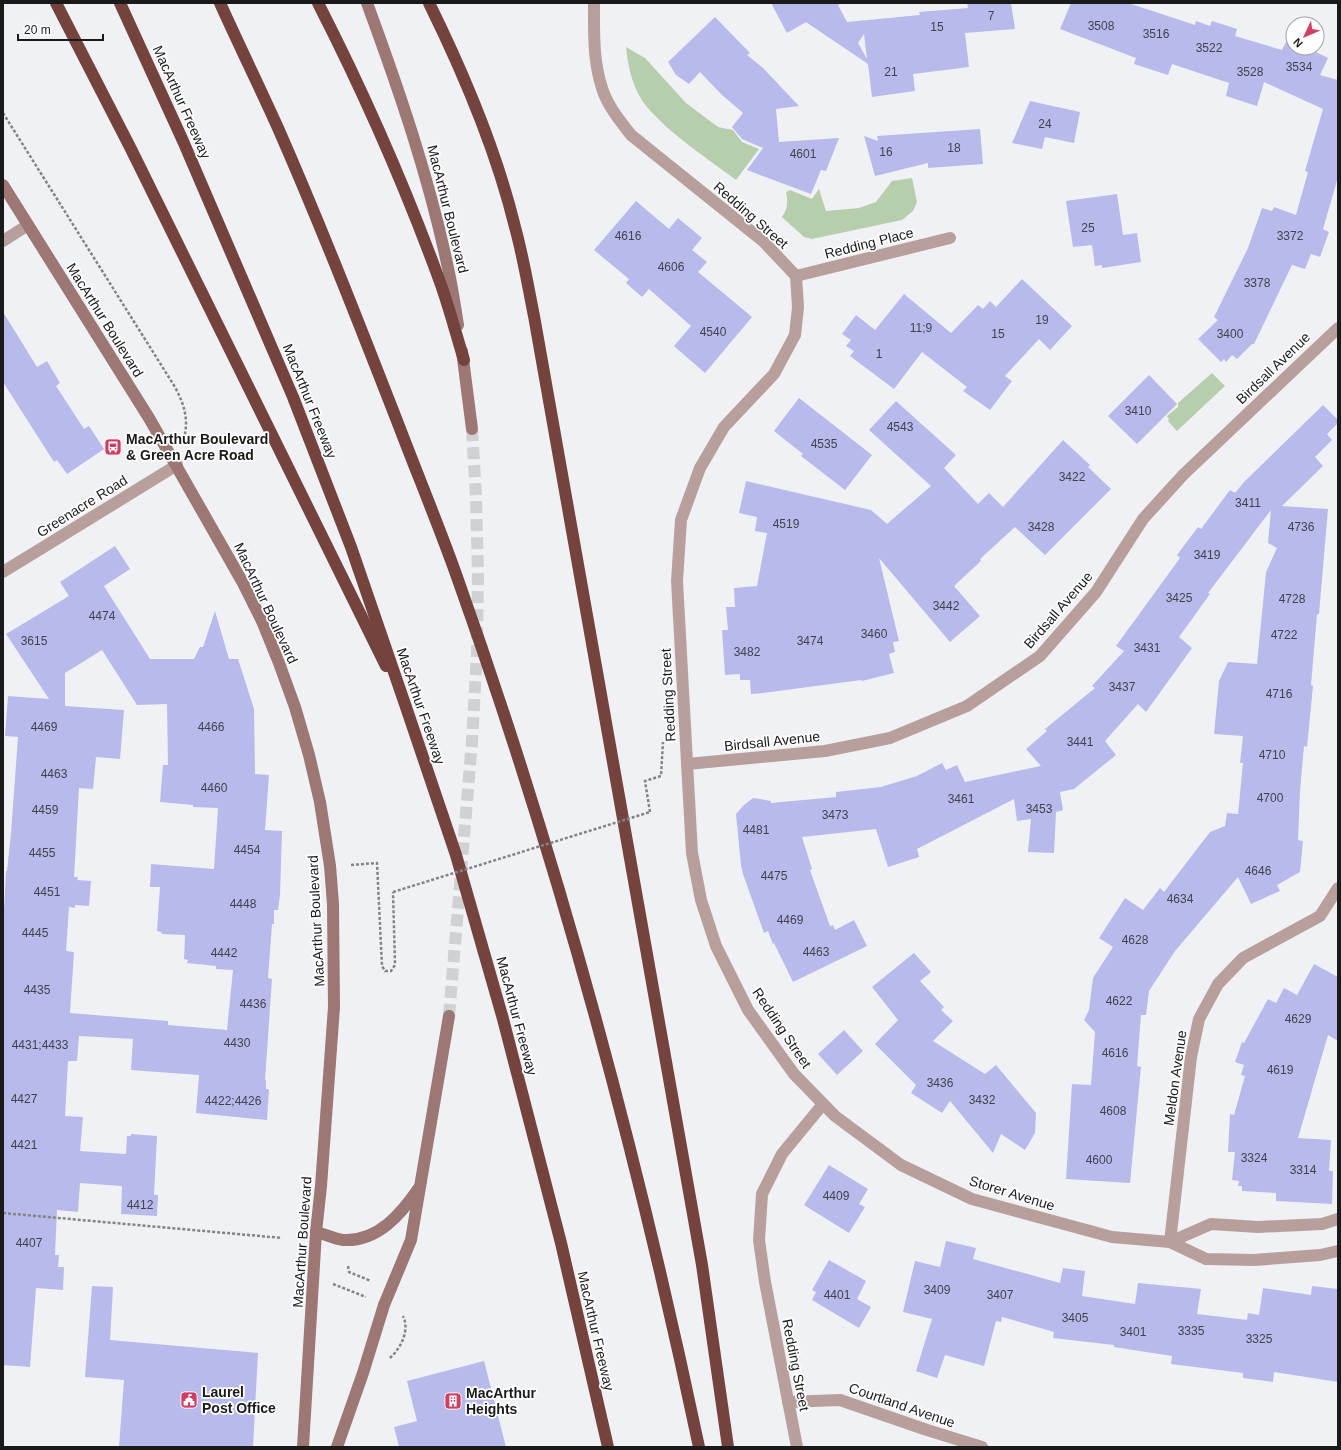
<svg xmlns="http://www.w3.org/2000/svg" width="1341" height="1450" font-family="Helvetica,sans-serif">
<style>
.grass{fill:#b7cead}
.building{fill:#b8baeb;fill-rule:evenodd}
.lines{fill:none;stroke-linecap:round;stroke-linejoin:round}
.secondary-tunnel{stroke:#d0d1d3;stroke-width:12;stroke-dasharray:12 6;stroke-linecap:butt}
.path{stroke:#838486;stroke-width:2.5;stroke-dasharray:3 2;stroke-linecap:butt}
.service{stroke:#b99f9c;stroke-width:12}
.minor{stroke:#b99f9c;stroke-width:12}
.secondary{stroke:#9c7773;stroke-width:12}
.motorway{stroke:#74433e;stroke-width:12}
.path-bridge{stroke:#838486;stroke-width:2.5;stroke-dasharray:3 2;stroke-linecap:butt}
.labels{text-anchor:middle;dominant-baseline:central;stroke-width:3.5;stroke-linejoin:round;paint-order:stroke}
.number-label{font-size:12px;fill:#42424f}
.street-label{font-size:14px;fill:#1a1a1b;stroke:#fff}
.poi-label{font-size:14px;font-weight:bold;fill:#1a1a1b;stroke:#fff;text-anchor:start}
</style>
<rect width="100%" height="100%" fill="#f0f1f4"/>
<g class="grass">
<path d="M626,47L645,58L686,103L718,127L733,130L742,142L759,149L736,180C707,158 671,135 647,107C633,90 628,68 626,47Z"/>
<path d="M912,178L917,202L913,211L902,220L812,239L804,237L782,217C788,208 788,202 786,192L790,190L812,199L819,189L826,211L859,208L876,202L892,181Z"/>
<polygon points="1212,373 1225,386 1177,431 1168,421 1169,419 1167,416 1178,407 1178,403"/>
</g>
<g class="building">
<path d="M771,3H841L838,5L847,22L920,15L919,12L968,8L967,3H1011L1015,29L965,33L969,67L913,74L915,91L872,97L868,64L806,22L787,33ZM864,34L867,59L858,43Z"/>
<polygon points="1071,3 1128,3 1195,25 1196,21 1210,26 1212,21 1237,29 1235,36 1282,50 1288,38 1293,41 1293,48 1308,48 1328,58 1320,75 1338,80 1338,177 1323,229 1329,232 1320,257 1311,254 1305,269 1292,265 1254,344 1252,344 1237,359 1232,355 1226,362 1224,359 1221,362 1198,339 1218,320 1214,317 1248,248 1262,208 1272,211 1274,207 1296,215 1308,172 1305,171 1323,109 1264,82 1257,106 1226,96 1229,83 1172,64 1168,75 1134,64 1136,58 1060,29"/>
<polygon points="715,17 750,53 747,55 763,68 799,106 776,109 779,142 839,138 826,171 821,170 811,194 747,170 763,148 742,139 732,127 743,113 721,94 700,72 689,84 676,75 668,62"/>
<polygon points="1030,101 1080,112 1074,143 1045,137 1042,149 1012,143"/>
<polygon points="980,129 983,164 928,168 928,163 875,176 864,136 878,141 877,136"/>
<polygon points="1117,194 1123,235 1137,233 1141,262 1102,268 1102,265 1095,266 1092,245 1073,247 1066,201"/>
<polygon points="636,201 669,229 678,218 702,238 692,250 707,262 698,272 752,317 705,373 674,346 691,326 649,289 642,297 626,283 629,279 594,250"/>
<polygon points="1022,279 1072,326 1050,350 1039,339 1005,376 1012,381 990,410 963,391 967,387 922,352 894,389 850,356 854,351 846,346 851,340 842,334 856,315 875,330 904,294 951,333 978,305 983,309 990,301 996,307"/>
<polygon points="3,312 37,367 47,361 60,383 56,386 84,429 89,426 104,449 67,474 57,460 54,462 3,382"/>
<polygon points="1149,375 1177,404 1137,444 1108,416"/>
<polygon points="799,398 872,455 845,490 801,456 803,454 774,431"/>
<polygon points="896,401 956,455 944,468 978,504 989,493 1003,507 1063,440 1090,465 1088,467 1111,489 1045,555 1015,527 980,559 981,561 954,586 980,616 950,642 879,558 899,641 893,642 895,652 889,654 894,673 862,681 861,680 763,693 751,694 750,680 740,680 740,674 725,675 722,630 728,630 726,607 735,607 734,588 757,586 767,533 755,531 757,517 739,513 746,481 871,510 887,524 931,486 869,430"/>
<polygon points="1323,405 1338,420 1338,423 1327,434 1332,440 1315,457 1323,466 1282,506 1328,509 1319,614 1317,614 1311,685 1313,686 1307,747 1304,746 1300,791 1298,840 1303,841 1300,872 1277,885 1280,891 1251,904 1238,877 1175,951 1149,991 1146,1015 1141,1015 1137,1066 1141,1067 1130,1183 1066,1179 1072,1084 1091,1085 1095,1032 1084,1020 1089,1010 1093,978 1113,947 1099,938 1125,898 1143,910 1160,888 1164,892 1210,832 1225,826 1227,813 1238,814 1243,763 1240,763 1243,736 1214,734 1219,681 1228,662 1257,664 1266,572 1277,548 1268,543 1271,510 1208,593 1210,594 1179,637 1192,648 1146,712 1138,704 1105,741 1116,755 1074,789 1060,792 1063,810 1056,812 1054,853 1028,852 1031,819 1017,821 1014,799 917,849 919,857 888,867 876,829 802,837 812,869 810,870 830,926 833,925 835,930 854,920 867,946 793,982 774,943 773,944 768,931 764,933 743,874 741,865 736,814 744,805 753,798 771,801 771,803 836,797 836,792 881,787 917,776 942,763 946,770 957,765 965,782 1041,766 1026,749 1047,731 1045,729 1095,688 1092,686 1124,651 1116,646 1180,558 1177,555 1198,527 1201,529 1230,490 1235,493 1244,482"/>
<path d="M115,546L130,569L104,586L150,659H194L200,647H203L215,611L229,659H238L254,709L255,774L269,775L265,830L282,831L280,895L278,910H274V924H272L268,978L272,979L265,1080H266V1089H269L267,1120L196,1113L199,1075L131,1070L133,1039L79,1036L77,1061H68L65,1116L83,1117L80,1151L126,1154L127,1136H131V1134L157,1136L154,1195H158L157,1216L121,1214L122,1186L80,1183L78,1212L57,1210L55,1255H59L58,1267H64L63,1290L36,1288L30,1367L3,1365V929L6,871H7L11,833L18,737L5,736L8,696L49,699L6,634L69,596L60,582ZM102,650L137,705L167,704L168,765H163L160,802L193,805V807L218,808L214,869L151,864L150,887H160L157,931L161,932L162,934L185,935L184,959L188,960L187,963L216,966V969L233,970L227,1030L168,1025V1021L70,1013L74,952L66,951L69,907L75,908V905L89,906L91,881L77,880L78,877H74L79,788L93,789L96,757L120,759L124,710L65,706V673Z"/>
<polygon points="914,953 931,972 920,981 944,1007 941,1010 953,1021 933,1041 985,1074 996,1065 1036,1113 1035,1133 1025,1150 1001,1134 993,1153 950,1101 942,1113 911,1093 916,1085 875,1044 898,1020 872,987"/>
<polygon points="1314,964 1338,977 1338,1041 1328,1035 1298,1138 1331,1140 1329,1171 1333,1171 1332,1204 1276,1201 1276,1193 1242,1191 1242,1186 1238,1186 1239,1181 1232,1180 1235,1152 1228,1152 1230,1114 1234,1115 1245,1076 1241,1075 1244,1065 1235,1062 1242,1042 1244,1043 1268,999 1276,1003 1284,988 1297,995"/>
<polygon points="844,1030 863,1051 837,1075 818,1054"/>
<polygon points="829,1165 868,1189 859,1204 865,1207 849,1233 804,1205"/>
<polygon points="946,1241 976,1248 973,1259 1060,1283 1063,1268 1085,1271 1082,1296 1135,1304 1138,1283 1201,1289 1197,1314 1247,1320 1248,1313 1259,1315 1263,1288 1311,1295 1312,1286 1338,1289 1338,1382 1274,1372 1273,1382 1243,1378 1243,1373 1171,1364 1172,1356 1114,1347 1114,1345 1053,1338 1054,1332 1002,1317 1001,1322 996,1321 984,1366 945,1355 937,1378 916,1371 932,1319 903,1312 915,1261 940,1267"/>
<polygon points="829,1260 866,1281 857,1299 871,1307 859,1328 812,1300 816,1292 812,1290"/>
<polygon points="92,1286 113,1287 110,1340 258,1353 253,1447 119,1447 124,1380 85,1377"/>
<polygon points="484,1361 506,1447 399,1447 394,1427 417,1421 407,1381"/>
</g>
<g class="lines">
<polyline class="secondary-tunnel" points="449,1016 472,741 477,653 478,575 476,496 472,429"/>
<g class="path">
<path d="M3,113L175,387C184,404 189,419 184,438"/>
<polyline points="650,812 645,781 661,776 663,742"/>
<polyline points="351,865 377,863 382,966 385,971 391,971 395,965 393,892"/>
<polyline points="3,1213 282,1238"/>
<polyline points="348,1266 349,1272 371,1281"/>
<polyline points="333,1284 366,1297"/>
<path d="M390,1358C401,1348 410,1330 403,1316"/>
</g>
<polyline class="service" points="3,241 28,225"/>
<g class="minor">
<path d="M594,3C594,32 593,61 602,88C607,105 620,121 631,135L763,241L796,276L798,307L795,335L774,374L724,427L700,468L681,520L677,581L692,853L701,900L716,946L748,1010L794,1074L835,1116L901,1165L972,1199L1112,1237L1170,1242L1206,1259L1254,1260L1320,1255L1338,1251"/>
<polyline points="796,276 950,238"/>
<polyline points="3,572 177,465"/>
<polyline points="687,764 825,751 890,738 967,706 1040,656 1096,592 1143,519 1183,475 1338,328"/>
<polyline points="1170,1242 1191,1057 1199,1019 1218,984 1243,958 1320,916 1338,888"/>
<polyline points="1170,1242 1211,1224 1258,1227 1322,1224 1338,1219"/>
<polyline points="788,1402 840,1400 927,1430 982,1447"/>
<polyline points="797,1447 765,1282 759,1240 762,1194 782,1154 823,1104"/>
</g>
<g class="secondary">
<path d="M367,3C399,90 429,177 448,268C452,286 455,306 458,325"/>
<polyline points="3,185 149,418 243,583 262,621 279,663 295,707 309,755 320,802 330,866 333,904 334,1007 321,1186 316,1232 303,1447"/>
<polyline points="462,351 472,429"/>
<path d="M316,1232C325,1234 334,1239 343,1240C378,1242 401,1214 419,1188"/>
<polyline points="337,1447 363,1373 384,1305 411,1240 449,1016"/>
</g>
<g class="motorway">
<polyline points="56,3 131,149 386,666"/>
<polyline points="120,3 183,141 293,397 351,547 407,710 456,855 503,1019 561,1243 608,1447"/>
<path d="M220,3C239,45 259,86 278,128C321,226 360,326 399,426C418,476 439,526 457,577C558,860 637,1152 699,1447"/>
<path d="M318,3C364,93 405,186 440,282C449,307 456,334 464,360"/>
<path d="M429,3C464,74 496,149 515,227C523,256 528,286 534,316L702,1265L728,1447"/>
</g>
<polyline class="path-bridge" points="393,892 650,812"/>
</g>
<defs>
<g id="bus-square" transform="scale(0.9)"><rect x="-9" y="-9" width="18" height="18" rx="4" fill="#cf3f62" stroke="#fff"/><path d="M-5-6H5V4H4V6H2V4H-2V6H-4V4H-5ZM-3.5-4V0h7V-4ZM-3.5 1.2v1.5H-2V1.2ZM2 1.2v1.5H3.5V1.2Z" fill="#fff"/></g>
<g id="civic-square" transform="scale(0.9)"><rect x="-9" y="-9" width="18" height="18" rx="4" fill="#cf3f62" stroke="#fff"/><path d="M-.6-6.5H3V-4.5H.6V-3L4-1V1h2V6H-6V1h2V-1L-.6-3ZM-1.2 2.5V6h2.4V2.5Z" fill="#fff"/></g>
<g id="building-square" transform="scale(0.9)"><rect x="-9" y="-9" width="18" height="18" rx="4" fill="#cf3f62" stroke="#fff"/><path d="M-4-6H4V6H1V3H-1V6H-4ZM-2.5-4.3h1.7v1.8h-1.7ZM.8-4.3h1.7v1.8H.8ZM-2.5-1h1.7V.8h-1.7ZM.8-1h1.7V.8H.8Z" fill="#fff"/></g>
</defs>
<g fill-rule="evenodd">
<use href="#bus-square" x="113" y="447"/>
<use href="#civic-square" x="189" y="1400"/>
<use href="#building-square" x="453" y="1401"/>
</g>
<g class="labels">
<g class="number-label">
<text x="991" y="16">7</text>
<text x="1101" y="26">3508</text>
<text x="937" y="27">15</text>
<text x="1156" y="34">3516</text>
<text x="1209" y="48">3522</text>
<text x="1299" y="67">3534</text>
<text x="891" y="72">21</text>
<text x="1250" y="72">3528</text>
<text x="1045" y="124">24</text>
<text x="954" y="148">18</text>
<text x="886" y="152">16</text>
<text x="803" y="154">4601</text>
<text x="1088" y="228">25</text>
<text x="628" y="236">4616</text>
<text x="1290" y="236">3372</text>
<text x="671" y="267">4606</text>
<text x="1257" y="283">3378</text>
<text x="1042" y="320">19</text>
<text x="921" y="328">11;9</text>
<text x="713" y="332">4540</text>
<text x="998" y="334">15</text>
<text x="1230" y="334">3400</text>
<text x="879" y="354">1</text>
<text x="1138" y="411">3410</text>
<text x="900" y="427">4543</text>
<text x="824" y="444">4535</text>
<text x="1072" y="477">3422</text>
<text x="1248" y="503">3411</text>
<text x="786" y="524">4519</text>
<text x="1041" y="527">3428</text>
<text x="1301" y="527">4736</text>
<text x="1207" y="555">3419</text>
<text x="1179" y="598">3425</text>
<text x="1292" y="599">4728</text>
<text x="946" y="606">3442</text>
<text x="102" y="616">4474</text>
<text x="874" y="634">3460</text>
<text x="1284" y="635">4722</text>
<text x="34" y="641">3615</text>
<text x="810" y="641">3474</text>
<text x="1147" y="648">3431</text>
<text x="747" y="652">3482</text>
<text x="1122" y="687">3437</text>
<text x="1279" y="694">4716</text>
<text x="44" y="727">4469</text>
<text x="211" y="727">4466</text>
<text x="1080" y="742">3441</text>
<text x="1272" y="755">4710</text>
<text x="54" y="774">4463</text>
<text x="214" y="788">4460</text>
<text x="1270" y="798">4700</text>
<text x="961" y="799">3461</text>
<text x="1039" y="809">3453</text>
<text x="45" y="810">4459</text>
<text x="835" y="815">3473</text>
<text x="756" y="830">4481</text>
<text x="247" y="850">4454</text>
<text x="42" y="853">4455</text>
<text x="1258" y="871">4646</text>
<text x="774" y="876">4475</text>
<text x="47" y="892">4451</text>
<text x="1180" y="899">4634</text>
<text x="243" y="904">4448</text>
<text x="790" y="920">4469</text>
<text x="35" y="933">4445</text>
<text x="1135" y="940">4628</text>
<text x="816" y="952">4463</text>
<text x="224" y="953">4442</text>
<text x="37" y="990">4435</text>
<text x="1119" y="1001">4622</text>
<text x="253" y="1004">4436</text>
<text x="1298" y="1019">4629</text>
<text x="237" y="1043">4430</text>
<text x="40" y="1045">4431;4433</text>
<text x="1115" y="1053">4616</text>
<text x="1280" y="1070">4619</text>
<text x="940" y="1083">3436</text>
<text x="24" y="1099">4427</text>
<text x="982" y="1100">3432</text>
<text x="233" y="1101">4422;4426</text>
<text x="1113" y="1111">4608</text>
<text x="24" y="1145">4421</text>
<text x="1254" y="1158">3324</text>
<text x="1099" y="1160">4600</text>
<text x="1303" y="1170">3314</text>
<text x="836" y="1196">4409</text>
<text x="140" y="1205">4412</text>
<text x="29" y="1243">4407</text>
<text x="937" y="1290">3409</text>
<text x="837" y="1295">4401</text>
<text x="1000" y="1295">3407</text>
<text x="1075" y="1318">3405</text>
<text x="1191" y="1331">3335</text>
<text x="1133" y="1332">3401</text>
<text x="1259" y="1339">3325</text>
</g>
<g class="street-label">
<text transform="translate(182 102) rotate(66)">MacArthur Freeway</text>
<text transform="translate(448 209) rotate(76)">MacArthur Boulevard</text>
<text transform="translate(751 215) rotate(41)">Redding Street</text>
<text transform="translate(869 243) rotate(-14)">Redding Place</text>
<text transform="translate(105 320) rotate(58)">MacArthur Boulevard</text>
<text transform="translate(1273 368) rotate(-44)">Birdsall Avenue</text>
<text transform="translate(310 401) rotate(68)">MacArthur Freeway</text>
<text transform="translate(82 506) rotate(-32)">Greenacre Road</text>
<text transform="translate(266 603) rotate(65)">MacArthur Boulevard</text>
<text transform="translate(1058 610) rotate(-49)">Birdsall Avenue</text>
<text transform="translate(668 695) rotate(-93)">Redding Street</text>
<text transform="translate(421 706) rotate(71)">MacArthur Freeway</text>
<text transform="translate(772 741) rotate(-6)">Birdsall Avenue</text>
<text transform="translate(316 921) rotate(-93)">MacArthur Boulevard</text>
<text transform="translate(517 1016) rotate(75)">MacArthur Freeway</text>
<text transform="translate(782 1028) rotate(56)">Redding Street</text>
<text transform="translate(1175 1078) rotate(-82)">Meldon Avenue</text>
<text transform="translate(1012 1193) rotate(17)">Storer Avenue</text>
<text transform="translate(302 1242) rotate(-86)">MacArthur Boulevard</text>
<text transform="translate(596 1331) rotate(77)">MacArthur Freeway</text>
<text transform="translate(796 1365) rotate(79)">Redding Street</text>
<text transform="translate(902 1405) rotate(19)">Courtland Avenue</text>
</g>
<g class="poi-label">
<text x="126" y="439">MacArthur Boulevard<tspan x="126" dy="16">&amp; Green Acre Road</tspan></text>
<text x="202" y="1392">Laurel<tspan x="202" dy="16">Post Office</tspan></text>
<text x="466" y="1393">MacArthur<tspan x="466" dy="16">Heights</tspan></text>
</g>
</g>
<rect width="1341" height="1450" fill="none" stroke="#1a1a1b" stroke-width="8"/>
<g transform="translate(1305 36) rotate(226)"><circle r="19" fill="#ffffff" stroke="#a3a3a4"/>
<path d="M0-3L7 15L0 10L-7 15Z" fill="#cf3f62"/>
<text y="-6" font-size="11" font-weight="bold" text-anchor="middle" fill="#1a1a1b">N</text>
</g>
<path d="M18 34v6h85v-6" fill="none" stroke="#1a1a1b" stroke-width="2"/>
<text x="24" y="34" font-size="12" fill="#1a1a1b" stroke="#ffffff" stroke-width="3" paint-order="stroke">20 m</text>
</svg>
